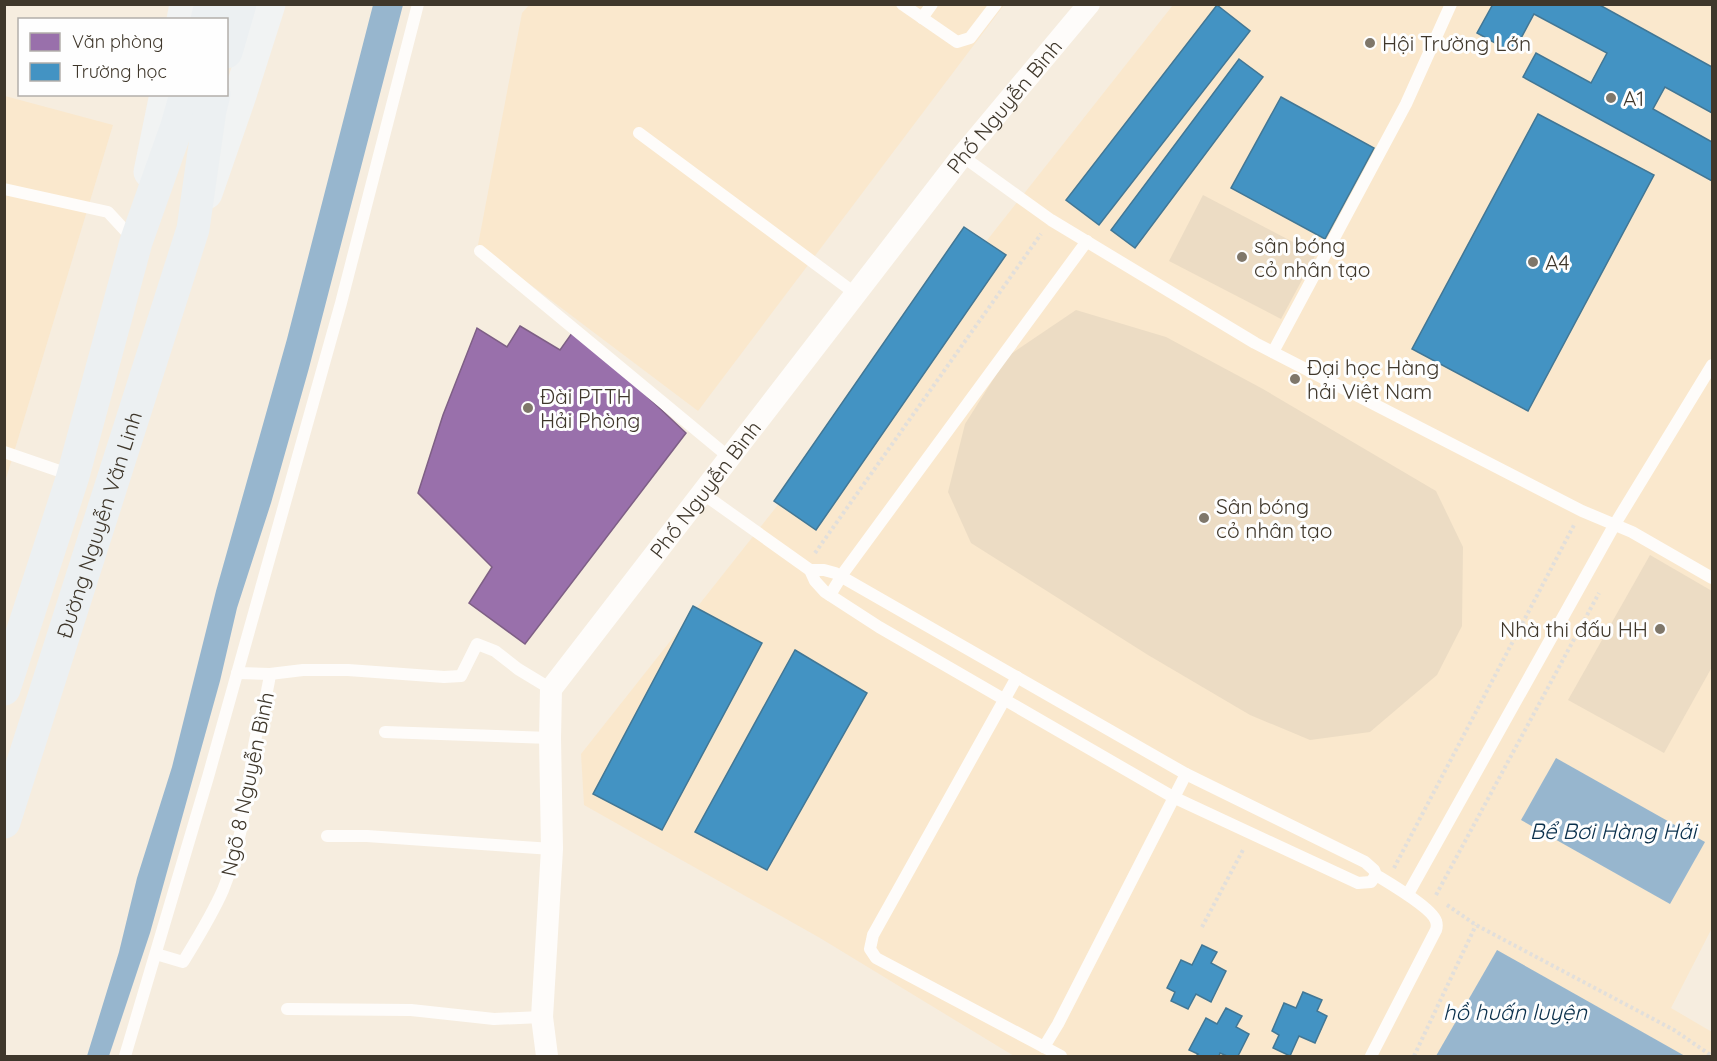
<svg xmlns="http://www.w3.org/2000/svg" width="1717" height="1061" font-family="Quicksand,sans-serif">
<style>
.built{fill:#fae8cd}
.green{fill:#ecdcc4}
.water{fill:#97b6ce}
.offices{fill:#9970ab;stroke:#7e5f85;stroke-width:1.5}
.schools{fill:#4393c3;stroke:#427795;stroke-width:1.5}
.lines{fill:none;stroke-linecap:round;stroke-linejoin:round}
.path{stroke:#e2dfdb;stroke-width:4;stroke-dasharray:3 3;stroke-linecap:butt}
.service{stroke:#fefcfa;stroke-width:12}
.minor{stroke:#fefcfa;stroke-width:22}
.primary{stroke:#f1f3f3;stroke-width:33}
.trunk{stroke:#ecf0f2;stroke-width:33}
.poi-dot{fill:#7f776a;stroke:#fefefe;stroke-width:2}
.labels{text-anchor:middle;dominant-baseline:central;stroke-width:6;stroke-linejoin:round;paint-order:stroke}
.poi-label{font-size:21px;fill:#3f372b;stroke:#fefefe;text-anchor:start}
.street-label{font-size:21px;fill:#3f372b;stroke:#fefefe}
.water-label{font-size:22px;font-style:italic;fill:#092f4b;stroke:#fefefe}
</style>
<rect width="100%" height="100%" fill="#f6eddf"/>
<g class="built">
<polygon points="529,5 1004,5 698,411 478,245 522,13"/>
<polygon points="1173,5 1712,5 1712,928 1671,1008 1712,1032 1712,1056 1014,1056 820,938 584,805 581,754"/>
<polygon points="5,96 113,125 5,482"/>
</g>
<g class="green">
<polygon points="1203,195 1316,254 1281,319 1169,261"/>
<polygon points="1076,310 1166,337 1263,389 1436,491 1463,547 1462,626 1437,675 1370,732 1310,740 1250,715 1148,655 971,543 948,492 965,424 1008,356"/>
<polygon points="1650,555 1712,591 1712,667 1664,753 1568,700"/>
</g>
<g class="water">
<polygon points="373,5 403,5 309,368 271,503 237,608 220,681 150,933 109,1056 87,1056 119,952 137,878 172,767 216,591 287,339"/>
<polygon points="1556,758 1705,842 1670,904 1521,820"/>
<polygon points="1497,950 1685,1056 1436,1056"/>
</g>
<polygon class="offices" points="520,326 560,350 572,333 618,369 686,433 525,644 469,603 492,567 418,493 443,415 477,328 507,347"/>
<g class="schools">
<polygon points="1493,4 1598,4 1712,67 1712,113 1665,87 1653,109 1712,142 1712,181 1523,77 1536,53 1591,83 1607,53 1534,14 1513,53 1477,33"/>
<polygon points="1217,5 1250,31 1099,225 1066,200"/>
<polygon points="1239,59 1263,77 1135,248 1111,230"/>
<polygon points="1281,97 1374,148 1325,239 1231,188"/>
<polygon points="1538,114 1654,175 1528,411 1412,349"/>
<polygon points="964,227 1006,255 816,530 774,501"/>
<polygon points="693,606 762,643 662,830 593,794"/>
<polygon points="795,650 867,693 767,870 695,832"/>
<polygon points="1202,945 1217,952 1211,963 1226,971 1211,1002 1196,994 1188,1009 1171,1001 1175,992 1167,988 1181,960 1192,965"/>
<polygon points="1303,992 1322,1000 1317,1011 1327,1016 1315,1043 1299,1036 1290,1056 1273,1048 1279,1035 1272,1031 1284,1003 1296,1008"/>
<polygon points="1226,1008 1242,1016 1236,1027 1249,1034 1238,1056 1227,1056 1220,1053 1219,1056 1196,1056 1198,1054 1189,1050 1206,1018 1217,1024"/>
</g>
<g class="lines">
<g class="path">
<polyline points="815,553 1041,234"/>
<polyline points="1394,868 1574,525"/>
<polyline points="1436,895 1599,593"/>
<polyline points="1447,905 1476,925 1674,1030 1712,1056"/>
<polyline points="1202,927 1244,848"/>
<polyline points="1414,1056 1476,925"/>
</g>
<g class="service">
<polyline points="902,4 957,42 970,38 996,4"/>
<polyline points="922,18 932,4"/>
<polyline points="639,133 856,294"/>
<polyline points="962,156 1051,220 1255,343 1582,511 1632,532 1712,578"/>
<polyline points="4,189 108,212 133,239"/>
<polyline points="480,251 730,458"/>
<polyline points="1273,352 1406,104 1451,4"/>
<polyline points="4,452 71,475"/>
<polyline points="702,493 810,570 815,581 825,592 879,627 1173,797 1358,883 1371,882 1376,875"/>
<path d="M810,570H824L835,573L1186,774L1365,862L1374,870L1376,875C1389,883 1432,908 1436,921C1437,924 1437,927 1436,930L1371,1056"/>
<polyline points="830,595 844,572 1087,241"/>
<polyline points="237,673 270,674 303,670 348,670 444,677 461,676 477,644 495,651 518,669 551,689"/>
<polyline points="1017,677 873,935 870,949 876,958 1061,1056"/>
<polyline points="385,732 550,738"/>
<polyline points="327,836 367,836 552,849"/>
<polyline points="1408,894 1615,524 1712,365"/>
<path d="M156,954L183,962C197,939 212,915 223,890C242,844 247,795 254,746C258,722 267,699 270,674"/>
<polyline points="287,1009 411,1010 494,1019 542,1017"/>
<polyline points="1044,1047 1058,1024 1186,774"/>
<polyline points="125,1056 208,777 341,303 418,4"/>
</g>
<path class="minor" id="s1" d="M547,1056L542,1017L552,849L550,738L551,689L962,156L1089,4"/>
<g class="primary">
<polyline points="183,20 186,4"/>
<polyline points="150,172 166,94"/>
<polyline points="206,193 240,95 269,4"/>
</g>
<g class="trunk">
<polyline points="207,20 211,4"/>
<polyline points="226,52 240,4"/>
<polyline points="4,689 73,476 136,242 177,126 186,94"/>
<path id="s2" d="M4,822L193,229L210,110L214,94"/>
</g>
</g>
<g class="poi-dot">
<circle cx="1370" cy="43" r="6"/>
<circle cx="1611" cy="98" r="6"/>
<circle cx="1242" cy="257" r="6"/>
<circle cx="1533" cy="262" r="6"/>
<circle cx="1295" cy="379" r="6"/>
<circle cx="528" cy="408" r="6"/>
<circle cx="1204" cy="518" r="6"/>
<circle cx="1660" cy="629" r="6"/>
</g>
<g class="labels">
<g class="poi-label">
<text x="1382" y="43">Hội Trường Lớn</text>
<text x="1623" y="98">A1</text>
<text x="1254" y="245">sân bóng<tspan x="1254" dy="24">cỏ nhân tạo</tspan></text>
<text x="1545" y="262">A4</text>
<text x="1307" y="367">Đại học Hàng<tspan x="1307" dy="24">hải Việt Nam</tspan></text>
<text x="540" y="396">Đài PTTH<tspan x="540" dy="24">Hải Phòng</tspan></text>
<text x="1216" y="506">Sân bóng<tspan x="1216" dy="24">cỏ nhân tạo</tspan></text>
<text x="1648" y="629" text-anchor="end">Nhà thi đấu HH</text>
</g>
<g class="street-label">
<text stroke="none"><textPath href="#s1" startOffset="1106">Phố Nguyễn Bình</textPath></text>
<text stroke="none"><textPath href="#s1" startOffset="620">Phố Nguyễn Bình</textPath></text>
<text stroke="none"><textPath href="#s2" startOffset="312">Đường Nguyễn Văn Linh</textPath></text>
<text transform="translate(247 784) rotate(-78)">Ngõ 8 Nguyễn Bình</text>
</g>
<g class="water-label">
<text x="1613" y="831">Bể Bơi Hàng Hải</text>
<text x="1515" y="1012">hồ huấn luyện</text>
</g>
</g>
<rect width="1717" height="1061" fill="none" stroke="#3f372b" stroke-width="12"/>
<rect x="18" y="18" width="210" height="78" fill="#fefefe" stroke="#b2aeaa" stroke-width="1.5"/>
<rect x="30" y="33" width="30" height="18" fill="#9970ab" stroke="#b2aeaa" stroke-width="1.5"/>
<text x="72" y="48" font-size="18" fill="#3f372b">Văn phòng</text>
<rect x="30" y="63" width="30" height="18" fill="#4393c3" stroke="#b2aeaa" stroke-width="1.5"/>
<text x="72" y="78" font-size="18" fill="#3f372b">Trường học</text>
</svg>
